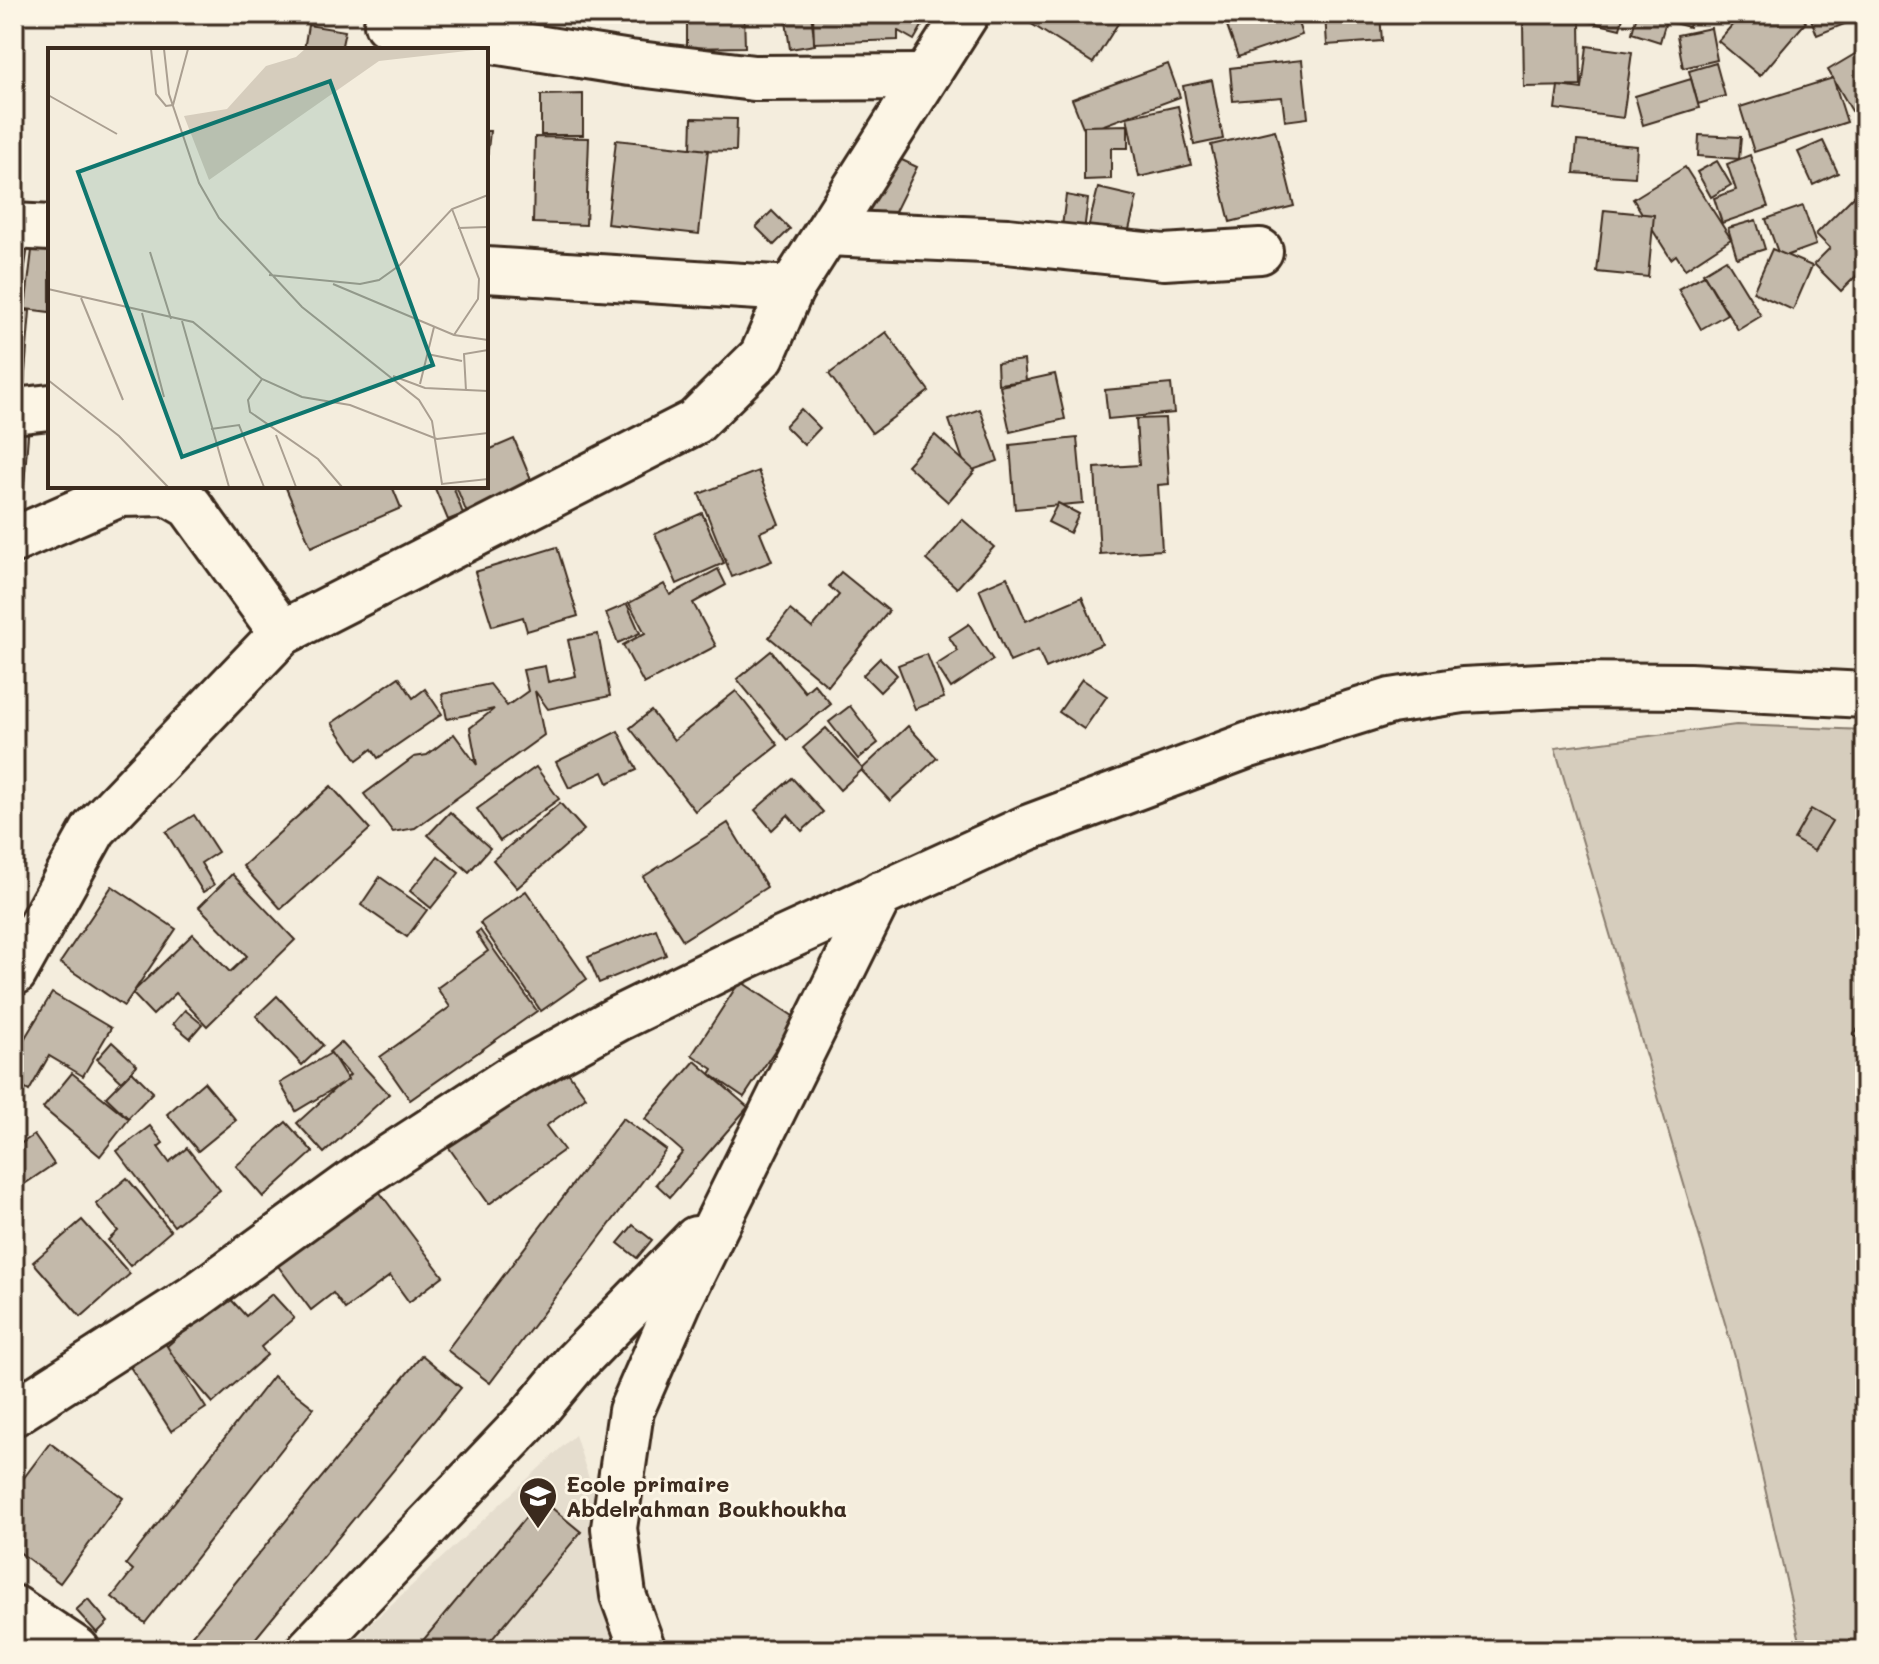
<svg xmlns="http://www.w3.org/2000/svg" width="1879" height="1664" font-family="Mali,sans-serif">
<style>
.built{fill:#e5ddce}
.green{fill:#d6cdbd;stroke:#887c6e;stroke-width:2}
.building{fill:#c3b9aa;stroke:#3b2a1e;stroke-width:2}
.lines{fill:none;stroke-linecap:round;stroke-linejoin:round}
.minor-casing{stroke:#3b2a1e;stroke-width:50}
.major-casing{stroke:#3b2a1e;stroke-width:50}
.minor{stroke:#fcf5e5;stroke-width:44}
.major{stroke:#fcf5e5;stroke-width:44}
.labels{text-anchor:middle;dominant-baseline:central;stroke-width:6;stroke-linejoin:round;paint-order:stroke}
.poi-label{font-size:22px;font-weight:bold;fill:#3b2a1e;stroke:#fcf5e5;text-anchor:start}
.inset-road{fill:none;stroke:#aa9f91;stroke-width:2}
.view{fill:#0f766e;fill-opacity:0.15;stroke:#0f766e;stroke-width:4}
.inset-edge{fill:none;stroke:#3b2a1e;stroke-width:4}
</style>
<rect width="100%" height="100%" fill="#f4eddd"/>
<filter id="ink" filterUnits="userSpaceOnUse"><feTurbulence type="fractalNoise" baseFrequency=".0125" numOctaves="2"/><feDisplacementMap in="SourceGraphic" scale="16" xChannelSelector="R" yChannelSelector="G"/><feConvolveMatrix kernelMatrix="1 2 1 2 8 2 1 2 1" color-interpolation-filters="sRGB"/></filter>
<g filter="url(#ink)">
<polygon class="built" points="575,1435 644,1650 347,1650 368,1626"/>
<polygon class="green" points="1736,725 1865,730 1865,1650 1802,1650 1735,1357 1555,748"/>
<g class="building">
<polygon points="687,14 744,14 745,47 687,48"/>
<polygon points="785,14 811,14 815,45 790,49"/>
<polygon points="813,14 929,14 914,40 898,31 898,40 814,43"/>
<polygon points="1024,14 1124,14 1093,63 1022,18"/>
<polygon points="1223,14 1295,14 1302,35 1238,57"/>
<polygon points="1325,14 1380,14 1382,41 1327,45"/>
<polygon points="1557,14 1624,14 1620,29"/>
<polygon points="1637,14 1661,20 1663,14 1693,14 1689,27 1666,21 1660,42 1632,33"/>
<polygon points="1742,14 1754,18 1758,14 1797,14 1806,22 1760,76 1718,41"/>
<polygon points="1809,14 1861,14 1862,17 1817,35"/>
<polygon points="1580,21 1581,86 1524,87 1523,22"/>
<polygon points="308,25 345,31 341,50 304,50"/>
<polygon points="1711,28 1717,60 1683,68 1677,35"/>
<polygon points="1587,46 1632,52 1623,118 1555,109 1558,86 1582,89"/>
<polygon points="1865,48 1865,120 1859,123 1828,70"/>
<polygon points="1302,60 1308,118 1285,121 1282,97 1233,101 1230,68"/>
<polygon points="1716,63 1725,96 1698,104 1689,71"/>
<polygon points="1168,64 1180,97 1085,132 1072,99"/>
<polygon points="1833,78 1847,122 1754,152 1740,107"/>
<polygon points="1691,79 1699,108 1643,125 1635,96"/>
<polygon points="1212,80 1223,139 1194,145 1183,86"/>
<polygon points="583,94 583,135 541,135 541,95"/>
<polygon points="1178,106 1191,165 1139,177 1127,117"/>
<polygon points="692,118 737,119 736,151 691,150"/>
<polygon points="1128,125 1128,148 1111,148 1111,179 1084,180 1084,126"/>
<polygon points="1275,130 1294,206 1230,222 1211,145"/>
<polygon points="486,131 490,131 486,169"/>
<polygon points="1699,135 1741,137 1739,159 1698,156"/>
<polygon points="535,137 589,138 586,225 533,223"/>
<polygon points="616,140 708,150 699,234 607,224"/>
<polygon points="1577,141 1637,146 1635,177 1574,173"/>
<polygon points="1823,141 1838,173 1813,185 1798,152"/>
<polygon points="889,154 917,167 890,222 863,209"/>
<polygon points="1750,155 1768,207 1722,223 1714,198 1736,190 1727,164"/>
<polygon points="1717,161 1731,185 1711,197 1697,172"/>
<polygon points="1685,167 1731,239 1685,269 1676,255 1671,259 1633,199"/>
<polygon points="1098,188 1137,197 1126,242 1087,233"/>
<polygon points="1066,195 1088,199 1084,231 1062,227"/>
<polygon points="1855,195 1865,205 1865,267 1841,291 1814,264 1830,248 1816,234"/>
<polygon points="1803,206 1816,245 1780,258 1766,219"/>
<polygon points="1604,210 1654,215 1648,277 1597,272"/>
<polygon points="772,211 790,229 774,245 756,227"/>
<polygon points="1756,220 1765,249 1737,258 1728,228"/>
<polygon points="14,238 29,241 18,309 14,309"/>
<polygon points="33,242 50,244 50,312 25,309"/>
<polygon points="1772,249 1812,266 1793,310 1753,292"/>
<polygon points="1726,259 1761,316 1738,330 1703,273"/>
<polygon points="1704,275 1727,314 1701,329 1678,289"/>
<polygon points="14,309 30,311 24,385 14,384"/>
<polygon points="886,332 929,391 872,433 829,374"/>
<polygon points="1024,360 1026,381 998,384 997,363"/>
<polygon points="1055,374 1065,419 1010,432 1000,386"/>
<polygon points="1171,384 1174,413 1108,419 1105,390"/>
<polygon points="801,409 820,428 804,445 785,426"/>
<polygon points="980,409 998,461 967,472 949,420"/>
<polygon points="1165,418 1169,484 1158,485 1162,550 1100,554 1095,468 1139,465 1136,419"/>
<polygon points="14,422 29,423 23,498 14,497"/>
<polygon points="935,435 975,471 948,502 907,465"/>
<polygon points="1077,438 1083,503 1015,509 1010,445"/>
<polygon points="514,439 534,487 468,516 456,486 486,486 486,451"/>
<polygon points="758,471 779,524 760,532 772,561 732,577 699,494"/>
<polygon points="291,486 392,486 401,508 311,547 286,488"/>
<polygon points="434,486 453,486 463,514 448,520"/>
<polygon points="1058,503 1079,514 1070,533 1048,522"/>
<polygon points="702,513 724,563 677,584 655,534"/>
<polygon points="962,519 994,547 957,588 926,560"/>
<polygon points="557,547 578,616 527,631 523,617 492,626 475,572"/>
<polygon points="718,569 726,585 693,603 716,646 644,684 623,645 645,633 629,603 664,584 670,595"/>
<polygon points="841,572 889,611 828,686 769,637 790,610 812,628 839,595 829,586"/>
<polygon points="1007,577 1026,621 1082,597 1102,644 1046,668 1038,650 1010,662 979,589"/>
<polygon points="627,604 640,633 618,643 606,613"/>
<polygon points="969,624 993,660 951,688 936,665 958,651 949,637"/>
<polygon points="598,634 610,696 548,709 535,691 544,735 415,828 393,832 364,794 414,757 427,755 454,734 477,765 470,728 494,709 447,719 442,694 490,684 507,706 528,691 523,670 545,666 548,682 576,676 568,640"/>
<polygon points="771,651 805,692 814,684 831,704 787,740 737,679"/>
<polygon points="927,654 944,698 915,709 898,665"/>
<polygon points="880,658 897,675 880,692 863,675"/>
<polygon points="399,677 413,698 425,689 442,714 378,758 372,749 357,760 332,723"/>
<polygon points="1082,679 1107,696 1084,729 1059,712"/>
<polygon points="736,691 778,745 695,811 630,728 651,711 674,740"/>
<polygon points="850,706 878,743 858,759 829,722"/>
<polygon points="908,726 937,758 890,801 861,770"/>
<polygon points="826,728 863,769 840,790 803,748"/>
<polygon points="618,731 637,770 608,783 603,772 569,788 556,762"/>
<polygon points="536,767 559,799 500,841 477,809"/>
<polygon points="792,778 823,812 802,831 788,815 772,830 755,810"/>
<polygon points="331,786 370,829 281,909 243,866"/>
<polygon points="560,803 584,830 517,888 493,860"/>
<polygon points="1811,809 1832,821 1814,851 1794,839"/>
<polygon points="450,812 490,848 469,872 428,835"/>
<polygon points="194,815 218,852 201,863 214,885 203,892 166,832"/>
<polygon points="728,823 767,887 683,940 643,877"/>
<polygon points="438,856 459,873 431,908 410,891"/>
<polygon points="14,857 23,862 14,881"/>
<polygon points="232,874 295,940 207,1026 176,993 153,1015 132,993 193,934 230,972 247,956 199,907"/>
<polygon points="380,877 427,910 407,937 361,905"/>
<polygon points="112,886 176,929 124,1006 60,963"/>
<polygon points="526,891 587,979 541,1011 480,923"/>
<polygon points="656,929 666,955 599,983 588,957"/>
<polygon points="480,930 537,1011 410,1100 380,1057 450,1007 437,988 488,951 476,933"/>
<polygon points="740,981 796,1018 744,1097 710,1074 713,1069 692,1055"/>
<polygon points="52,993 111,1028 83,1076 49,1056 29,1091 14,1082 14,1056"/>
<polygon points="277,996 323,1045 302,1065 256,1016"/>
<polygon points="185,1010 202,1024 190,1038 173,1024"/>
<polygon points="1865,1022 1865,1045 1853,1034"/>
<polygon points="112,1042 137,1065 122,1082 97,1059"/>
<polygon points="341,1042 389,1094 324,1153 297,1123 350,1075 329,1052"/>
<polygon points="331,1053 348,1080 296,1111 280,1083"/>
<polygon points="695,1061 748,1107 670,1197 656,1184 683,1152 645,1119"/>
<polygon points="561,1063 586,1097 546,1126 564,1150 489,1204 447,1145"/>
<polygon points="132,1071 153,1092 128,1118 106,1097"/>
<polygon points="72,1073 129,1119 100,1156 43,1108"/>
<polygon points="204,1082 236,1120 198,1151 167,1114"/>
<polygon points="623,1118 666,1150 490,1383 447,1350"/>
<polygon points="286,1122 313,1152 263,1197 236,1166"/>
<polygon points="150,1126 163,1143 158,1147 169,1162 187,1148 220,1190 174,1226 117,1151"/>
<polygon points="34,1135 54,1164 14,1191 14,1148"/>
<polygon points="127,1178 171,1231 130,1266 108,1240 118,1231 96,1204"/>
<polygon points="378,1190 443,1276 409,1302 390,1276 345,1309 333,1293 311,1310 278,1266"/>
<polygon points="82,1220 130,1274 81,1317 33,1262"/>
<polygon points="633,1225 652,1240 637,1258 618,1243"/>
<polygon points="226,1294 246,1316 272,1294 294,1318 261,1347 267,1355 213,1403 165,1348"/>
<polygon points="165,1343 206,1408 171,1431 129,1365"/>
<polygon points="422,1355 461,1388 246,1650 180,1650"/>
<polygon points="273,1376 314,1408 145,1623 112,1597 133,1570 126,1564"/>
<polygon points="50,1443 123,1498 60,1583 14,1548 14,1491"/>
<polygon points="541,1499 581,1532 483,1650 415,1650"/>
<polygon points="88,1599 108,1622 97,1633 76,1610"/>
</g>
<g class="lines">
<g class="minor-casing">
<g id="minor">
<polyline points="387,24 630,63 754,78 925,77"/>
<polyline points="14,226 50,228"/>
<polyline points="827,233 1007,241 1164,257 1260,251"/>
<polyline points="486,270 791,289"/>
<polyline points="14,411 50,407"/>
<polyline points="14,540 119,494 168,493 190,506 282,633"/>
<polyline points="14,973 94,829 282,633 695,422 762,356 791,289 966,14"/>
<polyline points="14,1608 77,1650"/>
<polyline points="309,1650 528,1420 575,1363 696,1239"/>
<polyline points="643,1650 623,1595 614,1528 631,1411 681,1297 880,894"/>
</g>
</g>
<g class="major-casing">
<polyline id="major" points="14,1413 195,1297 370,1170 519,1073 617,1019 744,957 1027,828 1249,745 1391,701 1463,690 1561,685 1689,686 1865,695"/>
</g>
<use href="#minor" class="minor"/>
<use href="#major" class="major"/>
</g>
</g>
<defs>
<g id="school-pin" transform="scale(2)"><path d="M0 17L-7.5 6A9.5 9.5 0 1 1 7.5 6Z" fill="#3b2a1e" stroke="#fcf5e5"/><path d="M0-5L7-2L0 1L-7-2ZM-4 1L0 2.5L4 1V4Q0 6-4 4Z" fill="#fff"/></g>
</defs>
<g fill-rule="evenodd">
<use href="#school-pin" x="538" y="1496"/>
</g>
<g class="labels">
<g class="poi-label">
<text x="566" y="1483">Ecole primaire<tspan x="566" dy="25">Abdelrahman Boukhoukha</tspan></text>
</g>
</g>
<g transform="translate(48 48)">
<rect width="440" height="440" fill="#f4eddd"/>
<path d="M257,1H436L331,13L161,132L136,68L179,61L218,18L248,9Z" fill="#d6cdbd"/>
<path class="inset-road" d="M103,1L108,46L118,58L125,57L140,1M116,1L121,46L151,135L171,170L254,259L371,352L384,373L394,436L440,431M0,47L69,86M404,161L431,231L430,251L406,287M410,180L440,179M102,204L123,271M221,227L312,236L331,232L352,217L404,161L440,147M285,236L406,287L440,292M0,241L145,274L214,331L254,349L302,357L389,391L440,385M33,250L75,352M94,265L116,349M134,273L181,439M379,306L414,313M345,328L377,340L440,343M214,331L200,352L202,364L270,411L294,439M0,332L71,388L120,439M372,336L386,279M418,343L416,306L440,302M163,381L191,377L216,439M228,387L248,439"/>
<path class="view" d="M282,33L385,317L134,409L30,124Z"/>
<rect width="440" height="440" class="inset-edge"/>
</g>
<rect width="1879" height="1664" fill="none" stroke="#fcf5e5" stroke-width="48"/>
<rect x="24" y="24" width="1831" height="1616" fill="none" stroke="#3b2a1e" stroke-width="3" filter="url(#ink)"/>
</svg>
